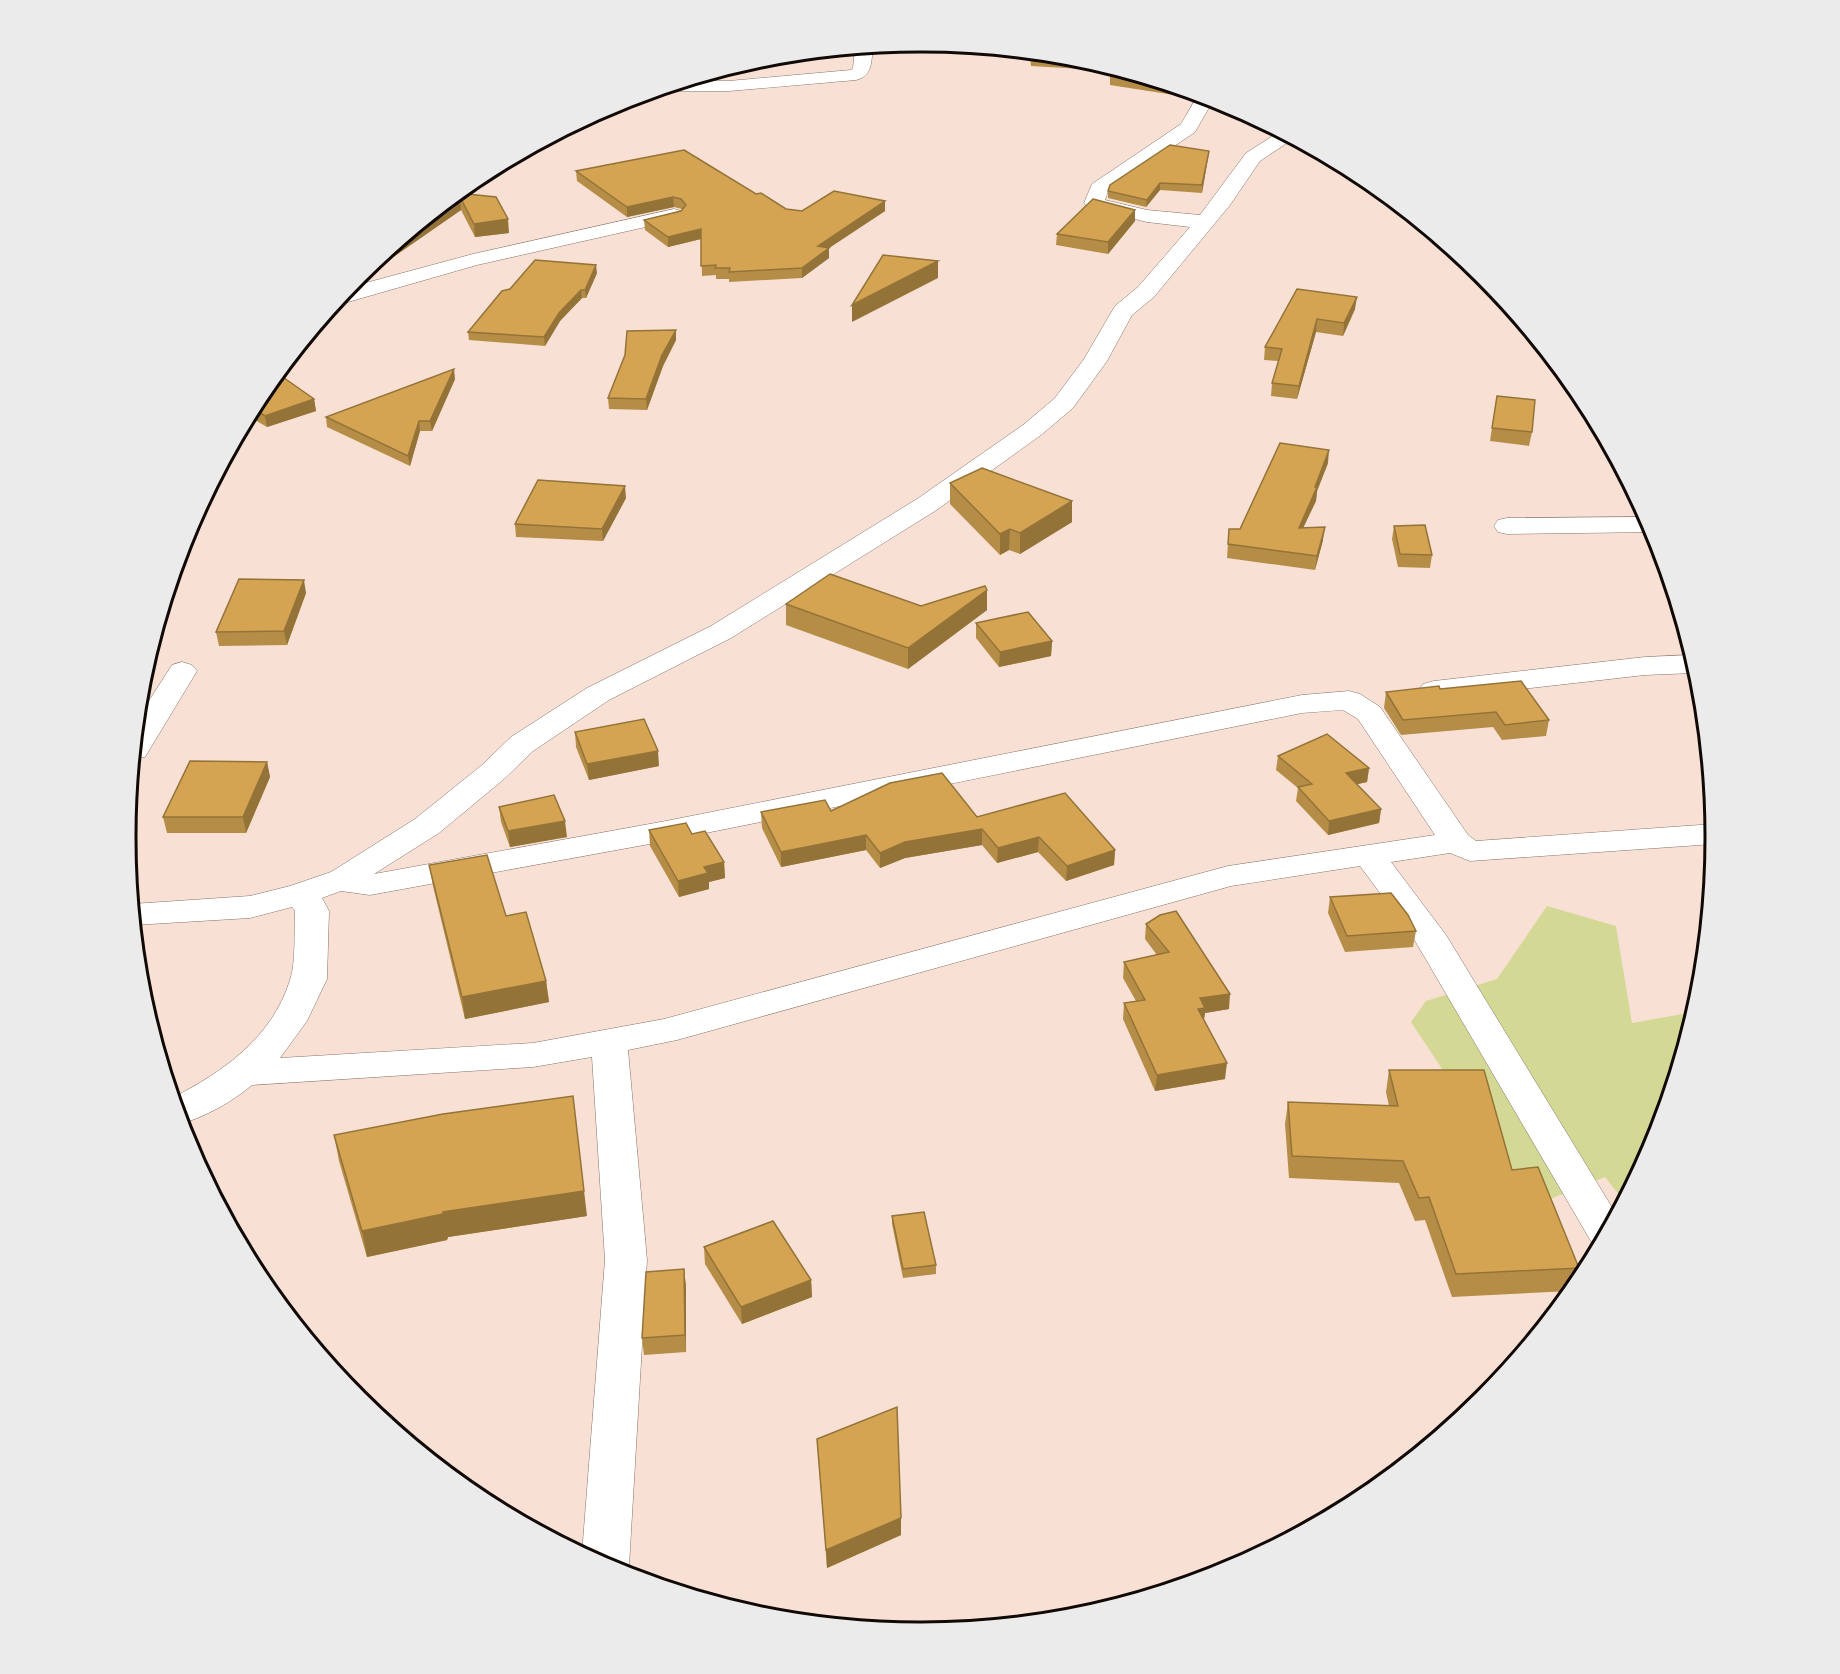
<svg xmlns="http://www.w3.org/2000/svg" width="1840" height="1674" font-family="Jost,sans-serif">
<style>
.green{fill:#d3d995}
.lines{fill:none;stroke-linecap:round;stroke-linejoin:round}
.minor-casing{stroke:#877267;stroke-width:1}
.minor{fill:#fff;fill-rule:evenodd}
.wall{fill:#b68d47}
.shaded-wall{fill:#947339}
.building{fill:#d4a452;stroke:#947339;stroke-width:1.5}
.rim{fill:none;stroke:#110906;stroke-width:3}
</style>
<rect width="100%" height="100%" fill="#f8e1d4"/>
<polygon class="green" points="1547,906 1616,926 1632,1023 1694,1012 1654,1142 1623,1200 1605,1177 1533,1206 1411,1022 1426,1001 1497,979"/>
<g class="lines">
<g class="minor-casing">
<g id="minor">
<path d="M873,47C871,61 873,76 856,80L729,91H670L663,88L688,81H729L851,70L853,68L855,48Z"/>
<path d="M1198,95L1214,99L1195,132L1108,191L1105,200L1147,210L1200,215L1246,153L1279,132L1293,139L1260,161L1230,205L1154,297L1132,315L1107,361L1073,408L1041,435L935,511L731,638L609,700L533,751L504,779L439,833L374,874L666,821L1302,695L1349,691L1360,694L1380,707L1468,835L1476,841L1714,824V844L1470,861L1450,853L1391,862L1446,935L1616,1214L1599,1245L1592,1243L1414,939L1360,866L1231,886L677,1040L628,1050L647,1260L629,1566L625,1574L582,1554L605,1260L592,1057L533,1067L252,1085C232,1102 205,1117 180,1124L172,1098C223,1072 272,1038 290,980C296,964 294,929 295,911L292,907L250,918L134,925L132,904L250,896L290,886L331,872L415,819L482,765L511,737L587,688L711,626L917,499L1023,425L1055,398L1084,359L1115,306L1138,287L1190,227L1147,222L1087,207L1084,203L1092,184L1181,124ZM1343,710L1358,719L1435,835L1228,866L664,1019L533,1043L280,1058L307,1021L327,979L329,911L322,898L341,891L370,895L666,841L1302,713Z"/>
<polygon points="674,209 681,211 684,215 681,219 477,265 348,302 335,302 347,288 473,254"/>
<polygon points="1646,517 1654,532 1507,534 1498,532 1494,526 1498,520 1507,518"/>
<polygon points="1692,655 1697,672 1694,673 1645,675 1434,699 1423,696 1419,690 1423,684 1434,681 1645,657"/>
<polygon points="182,662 192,665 197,671 145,757 133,759 136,721 172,665"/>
</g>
</g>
<use href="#minor" class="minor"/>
</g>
<g class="wall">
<polygon points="1030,53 1075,57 1182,90 1174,95 1110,85 1110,75 1116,71 1031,66"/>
<polygon points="1209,151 1202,193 1160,190 1146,207 1108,198 1108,191"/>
<polygon points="576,171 756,194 786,209 802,211 885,211 829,248 829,258 802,278 729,282 729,279 716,279 716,275 702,276 701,239 668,247 645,230 644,220 681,211 682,210 682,209 674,207 627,217 577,181"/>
<polygon points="458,193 509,233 475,237 461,210 376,269 371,264"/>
<polygon points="1135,221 1108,254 1056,245 1057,234"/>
<polygon points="597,273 586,298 582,298 560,321 545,346 469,340 468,332"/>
<polygon points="1297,289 1355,309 1343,336 1316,332 1297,399 1271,396 1272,383 1279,361 1264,360 1265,347"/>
<polygon points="676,330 676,340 663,366 647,410 609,409 608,398"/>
<polygon points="283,366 285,375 281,376 314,399 316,411 267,427 248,416 259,395"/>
<polygon points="455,379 432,431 420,431 410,466 327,427 326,417"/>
<polygon points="1497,396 1532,432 1529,446 1490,441"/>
<polygon points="1328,463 1317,491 1316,501 1303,527 1323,540 1315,570 1227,558 1229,529 1240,529"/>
<polygon points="950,483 1072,501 1072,522 1020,554 1009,550 1000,555 950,504"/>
<polygon points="626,498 603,541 516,537 515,524"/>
<polygon points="1394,526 1432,555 1430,568 1398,567 1392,539"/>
<polygon points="306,593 287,645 219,646 216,632"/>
<polygon points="786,604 921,606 987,610 908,669 786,625"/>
<polygon points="976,623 1052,641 1051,656 999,667 976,638"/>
<polygon points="1440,689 1549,720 1546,736 1502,740 1493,727 1401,735 1384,708 1386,692"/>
<polygon points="575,732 659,766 589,780 576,747"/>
<polygon points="1278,756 1369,768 1367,782 1357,784 1381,809 1379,823 1328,835 1296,801 1298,788 1276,770"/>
<polygon points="267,762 270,777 246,833 167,833 163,817"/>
<polygon points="499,807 567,837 510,847 501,822"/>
<polygon points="761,812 977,817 1115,850 1114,865 1066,881 1038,852 997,863 982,845 905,858 880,868 866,850 781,867 762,828"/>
<polygon points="649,830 692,834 724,862 725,878 709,882 709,889 679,897 650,846"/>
<polygon points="429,865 506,916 546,981 549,1002 465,1019 433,886"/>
<polygon points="1330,897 1416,931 1413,947 1345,952 1328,913"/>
<polygon points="1146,924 1229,1009 1205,1013 1204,1020 1225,1079 1155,1091 1123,1019 1124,1003 1136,1001 1123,978 1124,962 1157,955 1145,939"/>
<polygon points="1389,1070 1512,1170 1579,1268 1575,1287 1571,1291 1452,1297 1425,1220 1415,1221 1399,1183 1289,1178 1285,1124 1288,1102 1389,1106 1386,1092"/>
<polygon points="334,1135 587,1216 448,1237 447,1240 367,1257 339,1161"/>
<polygon points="892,1216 936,1265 936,1274 903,1278 892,1224"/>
<polygon points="704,1247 811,1280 812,1297 742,1324 705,1264"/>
<polygon points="684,1269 686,1287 686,1352 644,1355 642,1338"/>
<polygon points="817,1439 901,1518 901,1535 827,1568"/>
</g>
<g class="shaded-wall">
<polygon points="1175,88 1182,90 1174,95"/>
<polygon points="1209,151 1208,158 1202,193 1202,185"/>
<polygon points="1160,183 1160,190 1146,207 1147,200"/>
<polygon points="460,197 461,210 376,269 375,261 417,226"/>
<polygon points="673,197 674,207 627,217 627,207"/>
<polygon points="885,201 885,211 829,248 829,258 802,278 802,268 818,246"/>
<polygon points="1135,210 1135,221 1108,254 1108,242"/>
<polygon points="508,219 509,233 475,237 474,224"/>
<polygon points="701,229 701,239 668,247 668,237"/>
<polygon points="938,261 938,278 852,322 852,305"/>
<polygon points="596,265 597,273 586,298 585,290"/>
<polygon points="581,290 582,298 560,321 545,346 544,337 559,313"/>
<polygon points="1357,297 1355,309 1343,336 1344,323"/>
<polygon points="1317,319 1316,332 1297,399 1299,386"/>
<polygon points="676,330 676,340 663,366 647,410 646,399 662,355"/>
<polygon points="283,366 285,375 273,378"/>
<polygon points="454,369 455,379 432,431 430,421"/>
<polygon points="314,399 316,411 267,427 265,416"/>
<polygon points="419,421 420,431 410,466 408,456"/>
<polygon points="1329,450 1328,463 1317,491 1316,501 1297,541 1299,528"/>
<polygon points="625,486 626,498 603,541 602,529"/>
<polygon points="1072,501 1072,522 1020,554 1020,533"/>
<polygon points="1325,527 1323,540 1315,570 1317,556"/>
<polygon points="1010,529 1009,550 1000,555 1000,534"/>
<polygon points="304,580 306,593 287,645 284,631"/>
<polygon points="987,590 987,610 908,669 908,648"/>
<polygon points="1052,641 1051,656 999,667 1000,652"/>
<polygon points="658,751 659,766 589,780 587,764"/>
<polygon points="267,762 270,777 246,833 243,817"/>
<polygon points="1369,768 1367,782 1345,787 1346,773"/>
<polygon points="1381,809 1379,823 1328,835 1329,821"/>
<polygon points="565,821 567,837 510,847 508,831"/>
<polygon points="982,829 982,845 905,858 880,868 880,853 905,842"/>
<polygon points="866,835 866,850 781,867 781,852"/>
<polygon points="1039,837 1038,852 997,863 998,848"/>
<polygon points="1115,850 1114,865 1066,881 1067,866"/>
<polygon points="724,862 725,878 709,882 709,889 679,897 678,881 704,867"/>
<polygon points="546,981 549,1002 465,1019 462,997"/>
<polygon points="1230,994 1229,1009 1205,1013 1203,1024 1197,1025 1200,998"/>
<polygon points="1227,1063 1225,1079 1155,1091 1157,1075"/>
<polygon points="573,1096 587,1216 448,1237 447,1240 367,1257 362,1231 443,1212"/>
<polygon points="684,1269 686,1287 686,1352 685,1335"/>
<polygon points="811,1280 812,1297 742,1324 741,1307"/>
<polygon points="901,1518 901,1535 827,1568 826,1550"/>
</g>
<g class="building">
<polygon points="1031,53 1075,57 1078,58 1031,55"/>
<polygon points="1117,70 1155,81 1110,75"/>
<polygon points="1170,145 1209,151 1202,185 1160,183 1147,200 1108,191 1110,185"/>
<polygon points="684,150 756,194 761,193 786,209 802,211 834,191 885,201 818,246 829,248 802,268 729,272 730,268 715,268 716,265 701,266 701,229 668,237 644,220 681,211 686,205 681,199 673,197 627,207 576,171"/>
<polygon points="458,193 496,197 508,219 474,224 460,197 417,226"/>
<polygon points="1093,199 1135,210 1108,242 1057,234"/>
<polygon points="883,255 938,261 852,305"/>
<polygon points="535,260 596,265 585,290 581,290 559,313 544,337 468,332 502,291 510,289"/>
<polygon points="1297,289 1357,297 1344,323 1317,319 1299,386 1272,383 1282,349 1265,347"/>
<polygon points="676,330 662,355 646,399 608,398 625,355 627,331"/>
<polygon points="454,369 430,421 419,421 408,456 326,417"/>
<polygon points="277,373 314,399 265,416 252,408 259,395"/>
<polygon points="1497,396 1535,400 1532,432 1492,428"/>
<polygon points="1280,443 1329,450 1315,487 1317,487 1299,528 1325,527 1317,556 1228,544 1229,529 1240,529"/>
<polygon points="982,468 1072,501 1020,533 1010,529 1000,534 950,483"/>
<polygon points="538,480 625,486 602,529 515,524"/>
<polygon points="1425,525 1432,555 1400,554 1394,526"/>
<polygon points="830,574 921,606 985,586 987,590 908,648 786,604"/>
<polygon points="239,579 304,580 284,631 216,632"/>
<polygon points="1028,612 1052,641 1000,652 976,623"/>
<polygon points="1521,681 1549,720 1505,725 1496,712 1403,720 1386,692 1439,686 1440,689"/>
<polygon points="644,719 658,751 587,764 575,732"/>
<polygon points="1327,734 1369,768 1346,773 1381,809 1329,821 1298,787 1312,784 1278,756"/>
<polygon points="190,761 267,762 243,817 163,817"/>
<polygon points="942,773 977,817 1065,793 1115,850 1067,866 1039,837 998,848 982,829 905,842 880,853 866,835 781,852 761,812 825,800 831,811 890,783"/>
<polygon points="554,795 565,821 508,831 499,807"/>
<polygon points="686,823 692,834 705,831 724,862 704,867 708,873 678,881 649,830"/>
<polygon points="487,855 506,916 526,912 546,981 462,997 429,865"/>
<polygon points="1391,893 1408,915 1416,931 1347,936 1330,897"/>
<polygon points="1176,911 1230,994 1200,998 1205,1008 1198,1009 1227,1063 1157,1075 1124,1003 1145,1000 1124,962 1169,952 1146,924 1160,915"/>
<polygon points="1389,1070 1484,1070 1512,1170 1538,1167 1579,1268 1456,1274 1429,1197 1419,1198 1403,1161 1292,1156 1288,1102 1398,1106"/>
<polygon points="573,1096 584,1191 443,1212 443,1214 362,1231 334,1135 443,1114"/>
<polygon points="924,1212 936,1265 903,1269 892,1216"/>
<polygon points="773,1221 811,1280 741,1307 704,1247"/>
<polygon points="684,1269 685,1335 642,1338 646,1272"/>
<polygon points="897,1407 901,1518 826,1550 817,1439"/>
</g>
<path d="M0 0H1840V1674H0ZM920 52H921A784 784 0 0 1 1705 836V838A784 784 0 0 1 921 1622H920A784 784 0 0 1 136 838V836A784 784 0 0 1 920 52Z" fill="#ecebeb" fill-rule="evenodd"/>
<path class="rim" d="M920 52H921A784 784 0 0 1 1705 836V838A784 784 0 0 1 921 1622H920A784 784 0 0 1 136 838V836A784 784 0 0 1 920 52Z"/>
</svg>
